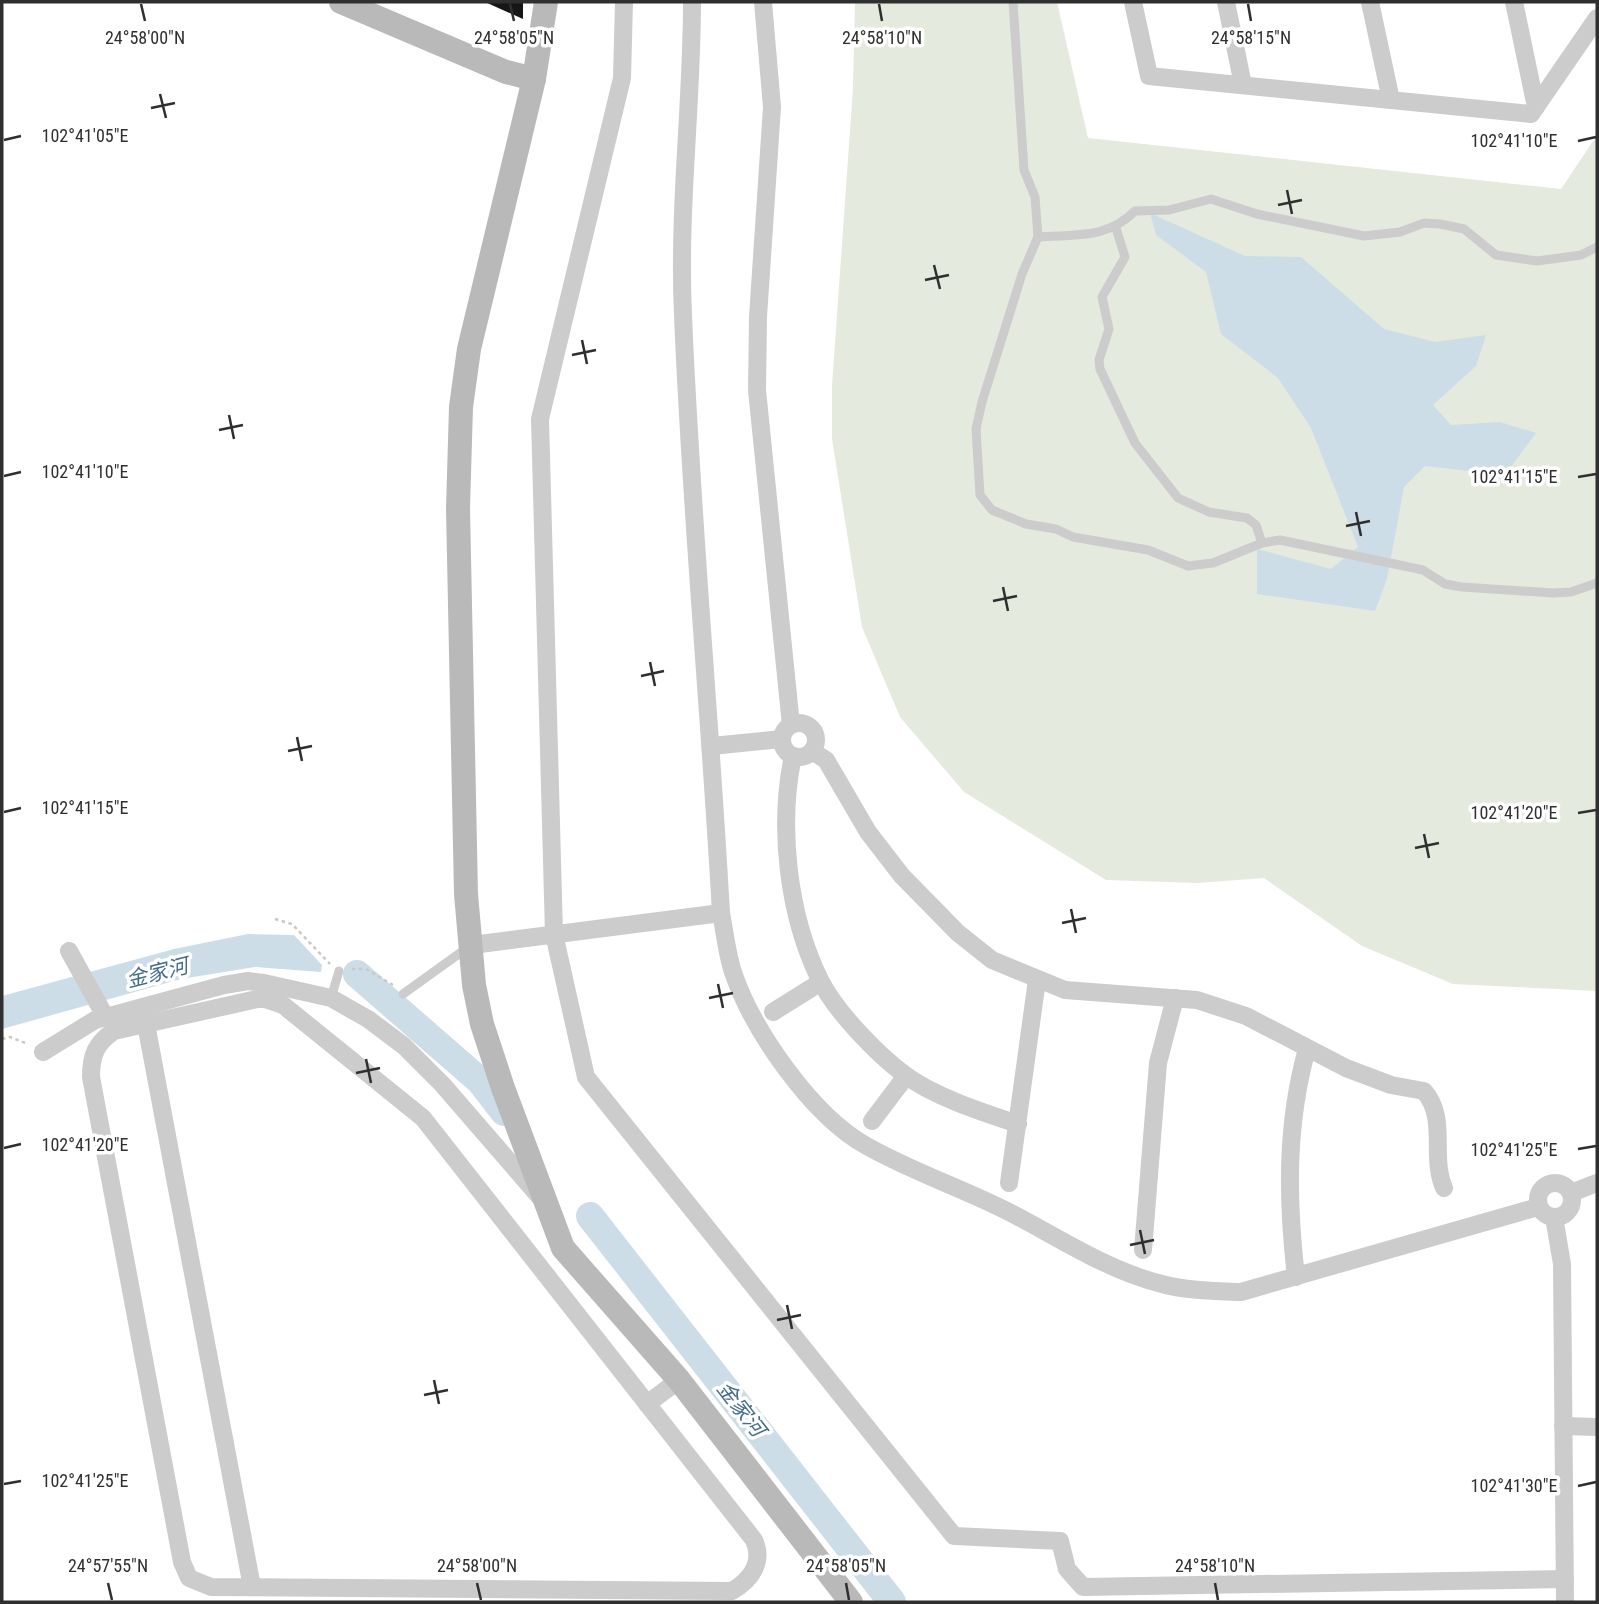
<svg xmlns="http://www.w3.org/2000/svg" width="1599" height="1604" font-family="'Roboto Condensed','Noto Sans SC',sans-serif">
  <rect width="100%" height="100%" fill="#fff"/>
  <path fill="#e4eade" d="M855,2H1057L1088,138L1561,189L1597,135V991L1453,984L1362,946L1264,878L1197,883L1106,880L964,792L900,717L862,627L832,439V386L853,88Z"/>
  <g fill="#ccdde8">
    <path d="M1150,213L1245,256L1301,257L1384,329L1435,342L1486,335L1476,366L1433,405L1451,425L1500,422L1536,433L1505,475L1425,466L1404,487L1387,579L1375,611L1257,594V549L1331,569L1358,547L1311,428L1278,378L1221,334L1206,272L1156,235Z"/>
    <path d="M248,934L294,935L322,965L321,972L255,967L181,979L2,1029V996L174,949Z"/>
  </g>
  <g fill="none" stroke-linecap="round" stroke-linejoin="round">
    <g stroke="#ccdde8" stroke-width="28">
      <path d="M357,974L480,1081L504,1112"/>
      <path d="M590,1216L892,1602"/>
    </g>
  </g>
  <path fill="#161616" d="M485,2H523V19Z"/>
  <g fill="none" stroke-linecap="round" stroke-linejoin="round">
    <g stroke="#c9c9c9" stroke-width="2.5" stroke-dasharray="3.5 3.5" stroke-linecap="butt">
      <path d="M275,919L292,924L330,964"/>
      <path d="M352,969H366L393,985"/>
      <path d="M2,1039L10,1037L28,1044"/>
    </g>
    <g stroke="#ccc" stroke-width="9">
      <path d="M1013,2L1024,170L1035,197L1038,237L1022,274L982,402L976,429L980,495L992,510L1026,524L1056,529L1073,537L1148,550L1188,566L1213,563L1262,543L1280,540L1423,570L1445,584L1462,587L1553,593L1571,592L1597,583"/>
      <path d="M1116,228L1125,257L1102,297L1109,329L1099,360L1100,369L1135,443L1178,498L1209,512L1247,518L1256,525L1262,543"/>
      <path d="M1038,237C1076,234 1107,239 1135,211L1169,210L1211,199L1257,214L1364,236L1400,232L1424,223L1440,224L1464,229L1496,255L1537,261L1581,255L1597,247"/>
      <path d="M403,994L467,948"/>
      <path d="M331,998L339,971"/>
    </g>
    <g stroke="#ccc" stroke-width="18">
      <path d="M624,2L622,78L540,419L554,934L586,1077L954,1536L1060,1541L1067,1569L1083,1587L1565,1579"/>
      <path d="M692,2C692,106 678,210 683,315C691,514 710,714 721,913C725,933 727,956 734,975C754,1032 812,1115 865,1145C910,1171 962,1188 1009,1212C1058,1237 1108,1271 1162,1284C1188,1291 1215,1291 1241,1292L1538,1207"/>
      <path d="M763,2L772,107L758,317L757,390L791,725"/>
      <path d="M1133,2L1149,76L1531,114L1597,18"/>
      <path d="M1226,2L1243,85"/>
      <path d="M1370,2L1391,100"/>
      <path d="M1514,2L1536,107"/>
      <circle cx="799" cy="740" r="17"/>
      <path d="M712,746L782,739"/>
      <path d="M812,751L826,760L868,832L902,876L958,933L992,960L1065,990L1197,1000L1246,1016L1346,1068L1391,1085L1424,1091C1448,1118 1430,1156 1444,1188"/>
      <path d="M793,756C778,827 788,915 820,980C836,1012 877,1054 905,1075C935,1097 982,1112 1018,1124"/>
      <path d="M472,945L721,913"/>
      <path d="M69,951L105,1016"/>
      <path d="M262,998L283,1005L423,1118L754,1540C764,1562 751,1580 732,1591L211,1587L189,1578L182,1562L91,1077C91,1055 96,1043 114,1031Z"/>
      <path d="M773,1012L821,982"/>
      <path d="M146,1024L252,1587"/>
      <path d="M43,1052L95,1020L224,985L248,981L264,983L331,998L368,1019L404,1046L442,1084L539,1196"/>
      <path d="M872,1121L906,1076"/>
      <circle cx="1555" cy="1200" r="17"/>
      <path d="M1009,1183L1037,980"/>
      <path d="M1571,1193L1597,1183"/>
      <path d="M1554,1217L1562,1264L1565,1602"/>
      <path d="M1143,1250L1158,1063L1175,998"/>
      <path d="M1296,1277C1287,1199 1286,1124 1307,1049"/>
      <path d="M647,1404L679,1380"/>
      <path d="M1563,1426L1597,1427"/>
    </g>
    <g stroke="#b9b9b9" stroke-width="24">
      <path d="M341,2L506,72L534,79"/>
      <path d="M546,2L534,79L469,349L461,407L458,508L466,894L474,985L482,1024L503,1088L563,1248L679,1380L851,1602"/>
    </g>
  </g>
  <path fill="none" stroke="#2f2f2f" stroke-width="2.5" d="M141,4L145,21M510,4L514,21M879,4L882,21M1248,4L1251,21M160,94L166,118M151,108L175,103M4,140L21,136M1578,141L1596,137M1287,190L1292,214M1278,205L1302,200M934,265L940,289M925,280L949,275M582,340L587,364M572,355L596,350M229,415L234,439M219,430L243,425M4,476L21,472M1578,477L1596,474M1356,512L1361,536M1346,526L1370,521M1003,587L1008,611M993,601L1017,596M650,662L655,686M641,676L664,671M297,737L302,761M288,751L312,746M4,812L21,808M1578,813L1596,810M1424,834L1429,858M1415,848L1439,843M1071,909L1076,933M1062,923L1086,918M718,984L723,1008M709,998L733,993M366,1059L371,1083M356,1073L380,1068M4,1148L21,1144M1578,1149L1596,1146M1140,1230L1145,1254M1130,1245L1154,1240M787,1305L792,1329M777,1320L801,1315M434,1380L439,1404M424,1395L448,1390M4,1484L21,1481M1578,1486L1596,1482M108,1583L112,1600M477,1583L481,1600M846,1583L849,1600M1215,1583L1218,1600"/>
  <g text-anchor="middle" stroke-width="7" stroke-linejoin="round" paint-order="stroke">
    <g font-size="21" font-style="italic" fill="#456e88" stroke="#fff">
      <text transform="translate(157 973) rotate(-14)" y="7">金家河</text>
      <text transform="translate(741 1409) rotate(52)" y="7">金家河</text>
    </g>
  </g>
  <g font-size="18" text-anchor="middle" fill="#2f2f2f" stroke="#fff" stroke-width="7" stroke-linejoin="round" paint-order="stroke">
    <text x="145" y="44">24°58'00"N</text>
    <text x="514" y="44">24°58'05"N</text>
    <text x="882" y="44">24°58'10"N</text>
    <text x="1251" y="44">24°58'15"N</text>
    <text x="85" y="142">102°41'05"E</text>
    <text x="1514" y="147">102°41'10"E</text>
    <text x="85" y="478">102°41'10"E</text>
    <text x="1514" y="483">102°41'15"E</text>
    <text x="85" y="814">102°41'15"E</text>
    <text x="1514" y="819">102°41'20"E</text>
    <text x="85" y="1151">102°41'20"E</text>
    <text x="1514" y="1156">102°41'25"E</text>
    <text x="85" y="1487">102°41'25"E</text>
    <text x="1514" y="1492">102°41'30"E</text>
    <text x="108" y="1572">24°57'55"N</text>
    <text x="477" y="1572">24°58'00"N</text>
    <text x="846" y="1572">24°58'05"N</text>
    <text x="1215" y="1572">24°58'10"N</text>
  </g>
  <rect width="1599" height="1604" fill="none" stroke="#2f2f2f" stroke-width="7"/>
</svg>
